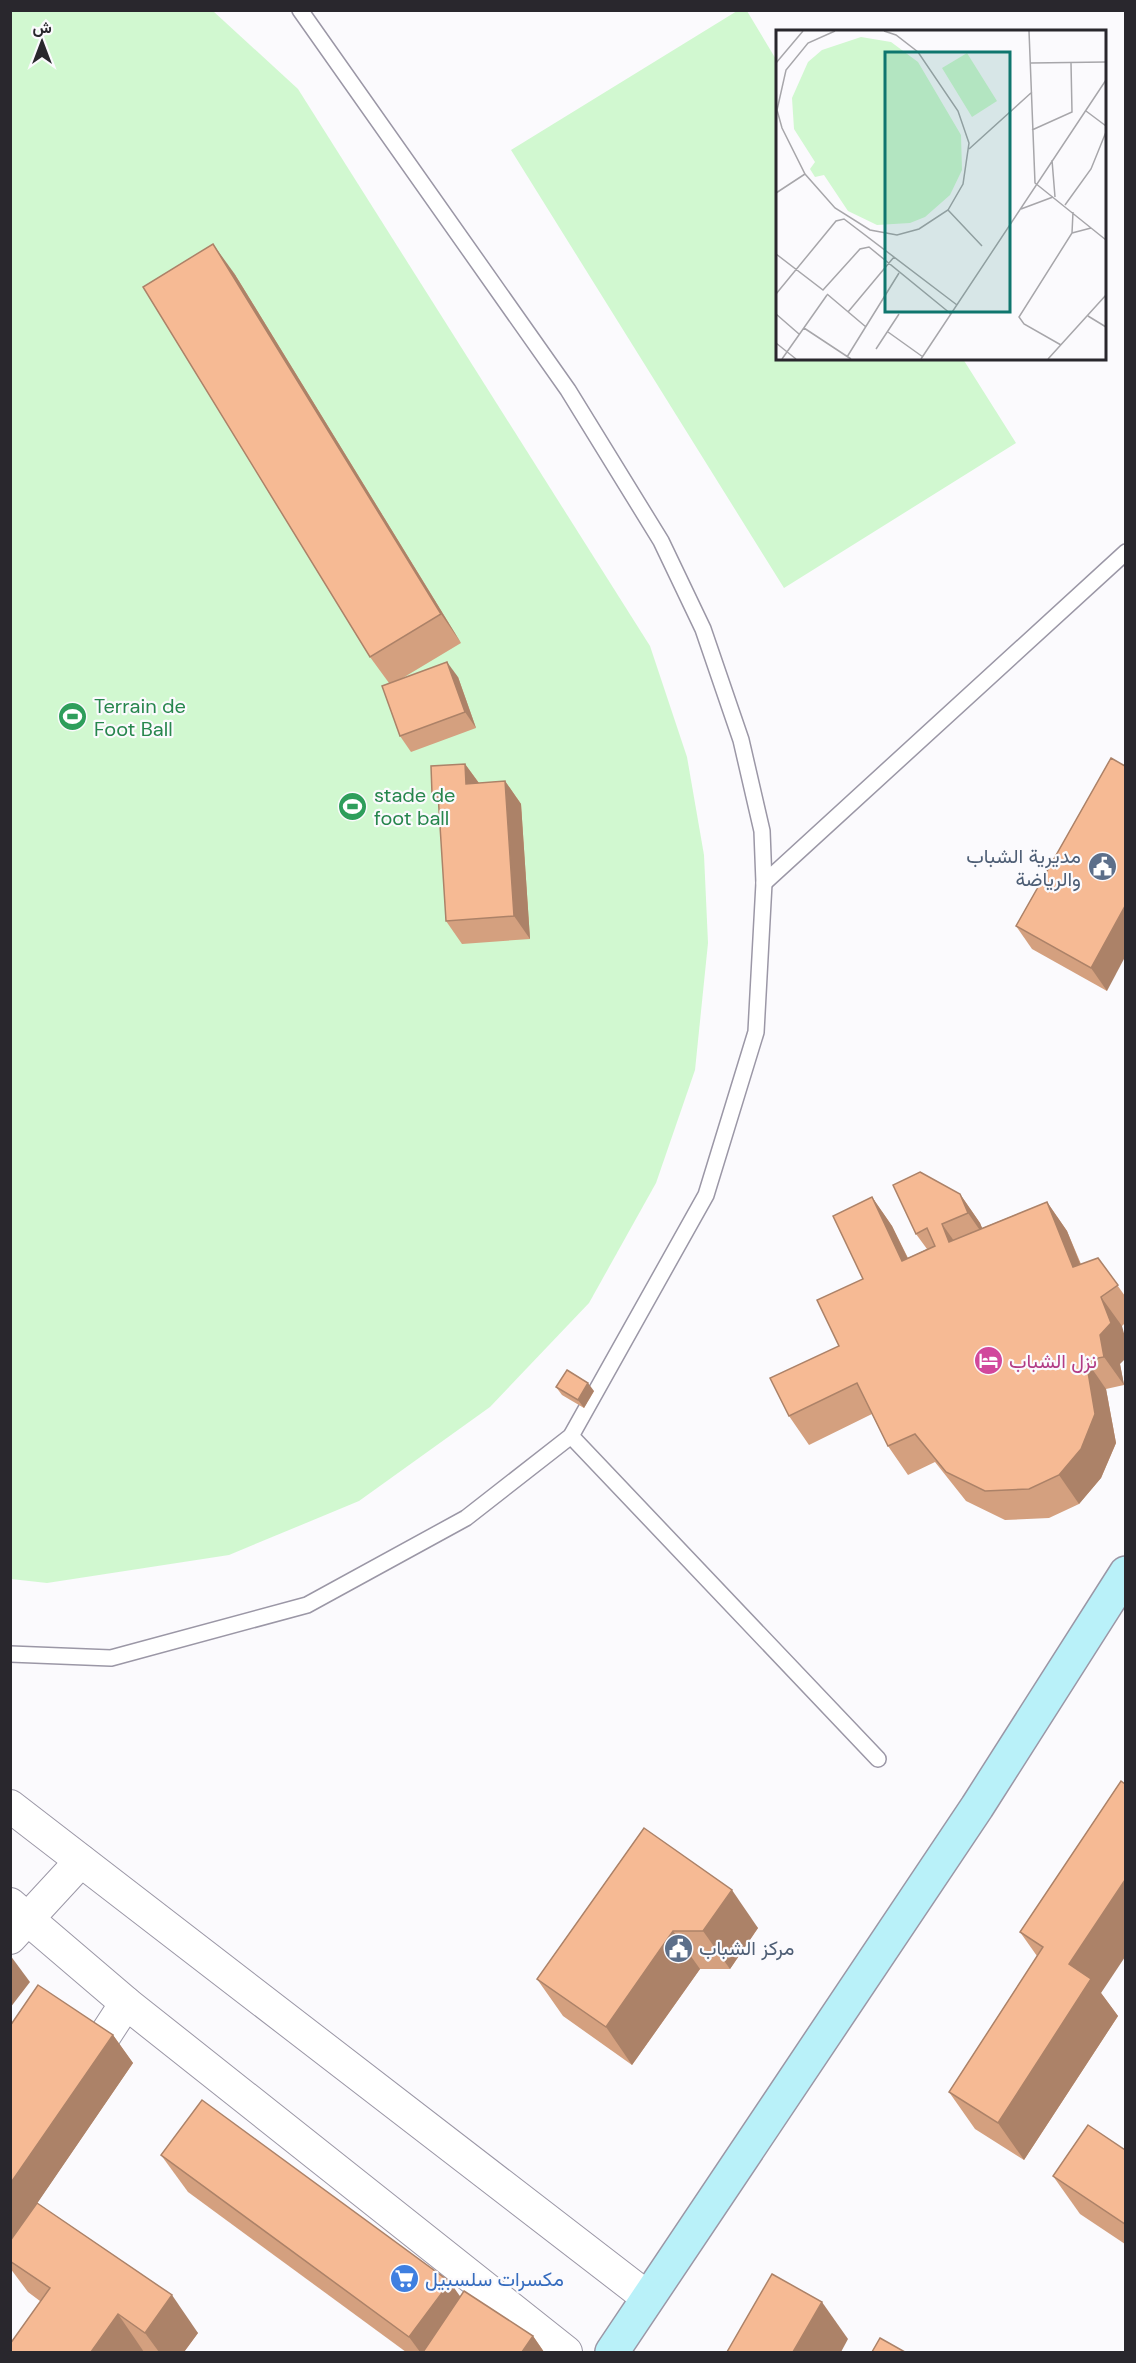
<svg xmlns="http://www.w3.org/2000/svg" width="1136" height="2363" font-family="'DM Sans',Vazirmatn,sans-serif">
  <rect width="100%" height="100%" fill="#fbfafd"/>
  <g fill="#d1f8d0">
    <path d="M11,11H213L298,89L650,646L687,757L704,855L708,943L695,1070L656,1183L589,1303L490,1407L359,1501L229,1555L47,1583L11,1579Z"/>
    <path d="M737,11H747L777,61L778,358L963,359L1016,443L784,588L511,150Z"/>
  </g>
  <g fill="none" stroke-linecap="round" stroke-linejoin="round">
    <defs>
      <g id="service">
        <path d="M764,883L1126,552"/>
        <path d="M571,1436L878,1759"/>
        <path d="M10,1654L111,1658L307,1605L466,1518L571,1436L706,1195L756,1032L764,883L762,831L741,740L703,629L661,541L568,390L300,10"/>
      </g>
      <g id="minor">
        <path d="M10,1806L648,2298"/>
        <path d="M10,1904L126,2003L566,2352"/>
        <path d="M10,1938L81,1861"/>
        <path d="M85,2066L126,2003"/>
      </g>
      <path id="secondary" d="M612,2352L977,1807L1126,1573"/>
    </defs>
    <use href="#service" stroke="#9b97a6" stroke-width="18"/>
    <use href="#minor" stroke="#9b97a6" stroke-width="34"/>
    <use href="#secondary" stroke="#9b97a6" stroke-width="36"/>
    <use href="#service" stroke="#fff" stroke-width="15"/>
    <use href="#minor" stroke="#fff" stroke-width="32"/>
    <use href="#secondary" stroke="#b9f1f9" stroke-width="33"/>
  </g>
  <g fill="#d4a07f">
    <path d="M234,273L461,643L401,679L458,677L476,728L411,752L400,736L389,683L370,657Z"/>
    <path d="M1111,758L1107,991L1032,949L1016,926Z"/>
    <path d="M465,764L479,783L505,781L521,804L530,939L462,944L446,921L439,803L432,794Z"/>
    <path d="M960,1194L980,1223L982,1228L1047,1202L1067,1231L1081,1264L1098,1258L1125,1296V1323L1122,1326L1120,1364L1124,1385L1106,1389L1116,1443L1101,1478L1079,1504L1049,1518L1005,1520L966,1501L935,1462L908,1475L888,1446L872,1414L809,1445L789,1416L839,1346L863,1279L872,1197L892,1226L908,1258L927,1249L916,1234Z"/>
    <path d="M556,1387L594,1391L584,1408L562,1395Z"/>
    <path d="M1121,1781L1101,1993L1118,2016L1024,2160L975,2129L949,2092L1037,1956L1020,1932Z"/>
    <path d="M644,1828L758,1928L730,1969H700L632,2065L563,2016L537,1979Z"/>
    <path d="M10,2026L113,2035L133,2063L37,2203L198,2333L184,2352H145L40,2301L28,2292L10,2268Z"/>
    <path d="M1125,2150V2244L1080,2214L1053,2176Z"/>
    <path d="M161,2155L460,2296L533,2336L544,2352H406L188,2192Z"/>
  </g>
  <g fill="#ac8268">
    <path d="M213,244L234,273L461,643L441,614Z"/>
    <path d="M447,662L458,677L476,728L465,712Z"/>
    <path d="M465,764L481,786L466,784Z"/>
    <path d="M505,781L521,804L530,939L514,916Z"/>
    <path d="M1125,906V957L1107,991L1091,968Z"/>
    <path d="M960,1194L980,1223L988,1242L968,1213Z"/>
    <path d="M872,1197L892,1226L923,1290L902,1261Z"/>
    <path d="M1047,1202L1067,1231L1093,1296L1073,1267Z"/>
    <path d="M942,1224L962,1252L949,1242Z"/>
    <path d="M1101,1297L1122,1326L1125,1337V1359L1120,1364L1124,1385L1104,1357L1100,1335Z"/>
    <path d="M1086,1360L1106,1389L1116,1443L1101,1478L1079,1504L1059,1475Z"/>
    <path d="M588,1383L594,1391L584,1408L578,1400Z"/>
    <path d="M1125,1880V1957L1101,1993L1118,2016L1024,2160L998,2123L1069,1964Z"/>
    <path d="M732,1890L758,1928L730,1969L703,1931Z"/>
    <path d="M673,1931L700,1969L632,2065L606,2027Z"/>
    <path d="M10,1955L30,1982L10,2008Z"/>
    <path d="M113,2035L133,2063L19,2230L10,2250V2184Z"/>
    <path d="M450,2282L476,2319L452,2352H420L409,2337Z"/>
    <path d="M172,2295L198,2333L184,2352H159L145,2333Z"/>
    <path d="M822,2302L848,2339L841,2352H793Z"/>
    <path d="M118,2314L144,2352H91Z"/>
    <path d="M533,2336L544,2352H522Z"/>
  </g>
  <g fill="#f6ba94" stroke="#ac8268" stroke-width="1.5">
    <path d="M213,244L441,614L370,657L143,287Z"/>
    <path d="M447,662L465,712L400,736L382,686Z"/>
    <path d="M1111,758L1125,766V906L1091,968L1016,926Z"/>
    <path d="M465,764L466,784L505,781L514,916L446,921L438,794H432L431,766Z"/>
    <path d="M920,1172L960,1194L968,1213L942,1224L949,1242L1047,1202L1073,1267L1098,1258L1118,1285L1101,1297L1111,1323L1100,1335L1104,1357L1086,1360L1095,1414L1081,1449L1059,1475L1029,1489L985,1491L946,1472L915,1434L888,1446L857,1383L789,1416L770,1378L839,1346L817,1300L863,1279L833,1216L872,1197L902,1261L935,1246L927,1228L916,1234L893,1185Z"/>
    <path d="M567,1370L588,1383L578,1400L556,1387Z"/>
    <path d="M1121,1781L1125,1784V1880L1069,1964L1091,1979L998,2123L949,2092L1043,1947L1020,1932Z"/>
    <path d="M644,1828L732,1890L703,1931H673L606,2027L537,1979Z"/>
    <path d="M38,1985L113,2035L10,2184V2026Z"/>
    <path d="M202,2100L450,2282L409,2337L161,2155Z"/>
    <path d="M1088,2125L1125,2150V2224L1053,2176Z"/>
    <path d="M37,2203L172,2295L145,2333L118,2314L91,2352H10V2344L50,2288L10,2261V2241Z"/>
    <path d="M772,2274L822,2302L793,2352H727Z"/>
    <path d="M464,2291L533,2336L522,2352H423Z"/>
    <path d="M880,2338L905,2352H872Z"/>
  </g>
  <defs>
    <symbol id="stadium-disc" viewBox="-11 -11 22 22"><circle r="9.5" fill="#2e9e5b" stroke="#fbfafd"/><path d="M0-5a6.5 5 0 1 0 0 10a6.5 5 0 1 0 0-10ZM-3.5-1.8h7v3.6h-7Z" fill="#fff"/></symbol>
    <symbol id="civic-disc" viewBox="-11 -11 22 22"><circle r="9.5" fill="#5c6f8a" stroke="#fbfafd"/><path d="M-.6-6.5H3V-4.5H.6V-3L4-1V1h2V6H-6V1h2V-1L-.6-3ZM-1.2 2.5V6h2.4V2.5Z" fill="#fff"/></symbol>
    <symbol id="hotel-disc" viewBox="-11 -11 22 22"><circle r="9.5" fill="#d1479c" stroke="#fbfafd"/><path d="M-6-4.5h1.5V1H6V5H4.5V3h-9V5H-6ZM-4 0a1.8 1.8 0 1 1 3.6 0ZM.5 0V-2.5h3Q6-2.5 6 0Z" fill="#fff"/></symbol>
    <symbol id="supermarket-disc" viewBox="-11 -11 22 22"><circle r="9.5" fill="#3f7fe0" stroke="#fbfafd"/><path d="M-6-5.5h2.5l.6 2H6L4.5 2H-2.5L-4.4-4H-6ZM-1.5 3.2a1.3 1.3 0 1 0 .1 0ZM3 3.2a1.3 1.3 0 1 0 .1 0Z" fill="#fff"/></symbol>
  </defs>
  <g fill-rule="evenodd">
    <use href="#stadium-disc" x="56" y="700" width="33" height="33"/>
    <use href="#stadium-disc" x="336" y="790" width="33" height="33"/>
    <use href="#civic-disc" x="1086" y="850" width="33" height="33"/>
    <use href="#hotel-disc" x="972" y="1344" width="33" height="33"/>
    <use href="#civic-disc" x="662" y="1932" width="33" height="33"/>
    <use href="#supermarket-disc" x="388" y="2262" width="33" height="33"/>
  </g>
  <g text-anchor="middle" stroke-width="4.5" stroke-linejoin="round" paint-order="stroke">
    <g font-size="20" fill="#27864d" stroke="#fbfafd" text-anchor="start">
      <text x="94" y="713">Terrain de<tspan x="94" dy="23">Foot Ball</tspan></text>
      <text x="374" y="802">stade de<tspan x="374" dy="23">foot ball</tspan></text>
    </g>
    <g font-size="20" fill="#4e5e75" stroke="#fbfafd" text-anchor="end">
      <text x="1081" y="863">مديرية الشباب<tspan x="1081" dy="23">والرياضة</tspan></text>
      <text x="699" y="1955" text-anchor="start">مركز الشباب</text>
    </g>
    <g font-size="20" fill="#b23c85" stroke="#fbfafd" text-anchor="start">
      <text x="1009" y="1368">نزل الشباب</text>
    </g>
    <g font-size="20" fill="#366cbe" stroke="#fbfafd" text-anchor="start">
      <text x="425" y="2286">مكسرات سلسبيل</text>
    </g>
  </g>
  <g transform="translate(776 30)">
    <rect width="330" height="330" fill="#fbfafd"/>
    <path d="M85,7L115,12L142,32L185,105L186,140L174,165L149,187L134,193L101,195L72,181L48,145L39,147L34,139L39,132L18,99L16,68L32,32L46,20ZM191,23L221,71L196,87L166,38Z" fill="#d1f8d0"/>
    <path fill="none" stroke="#a7a6aa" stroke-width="1.5" d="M59,1L32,13L10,40L1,80L6,98L29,144L59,178L94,200L121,205L143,199L172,180L187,154L193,113L182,81L142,22L120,5L108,1M253,1L259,153L330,210M0,33L27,1M255,33L330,32M310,81L330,96M256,100L296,82L295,33M193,119L256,62M276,130L279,167M0,163L29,144M289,175L315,139L330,102M245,179L277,167M172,180L206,216M296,203L315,198M0,224L47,260L84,219L93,217L175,284M0,264L60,191L68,189L181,275M51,264L90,297M72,282L118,227M0,284L23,304M312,286L330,297M28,298L75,329M112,302L147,327M0,313L20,329M285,315L248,294L243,287L296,203L297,182M100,319L123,284M71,327L123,243M6,329L51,265M145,329L330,50M272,329L330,265"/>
    <path fill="#0f766e" fill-opacity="0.15" stroke="#0f766e" stroke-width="3" d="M109,22H234V282H109Z"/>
    <rect width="330" height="330" fill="none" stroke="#29272d" stroke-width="3"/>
  </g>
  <rect width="1136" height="2363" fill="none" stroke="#29272d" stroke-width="24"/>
  <g transform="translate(42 42)" stroke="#fbfafd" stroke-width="4.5" paint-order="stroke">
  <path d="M0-4.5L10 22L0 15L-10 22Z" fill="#29272d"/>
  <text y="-9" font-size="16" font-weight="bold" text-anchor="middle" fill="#29272d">ش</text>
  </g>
</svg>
